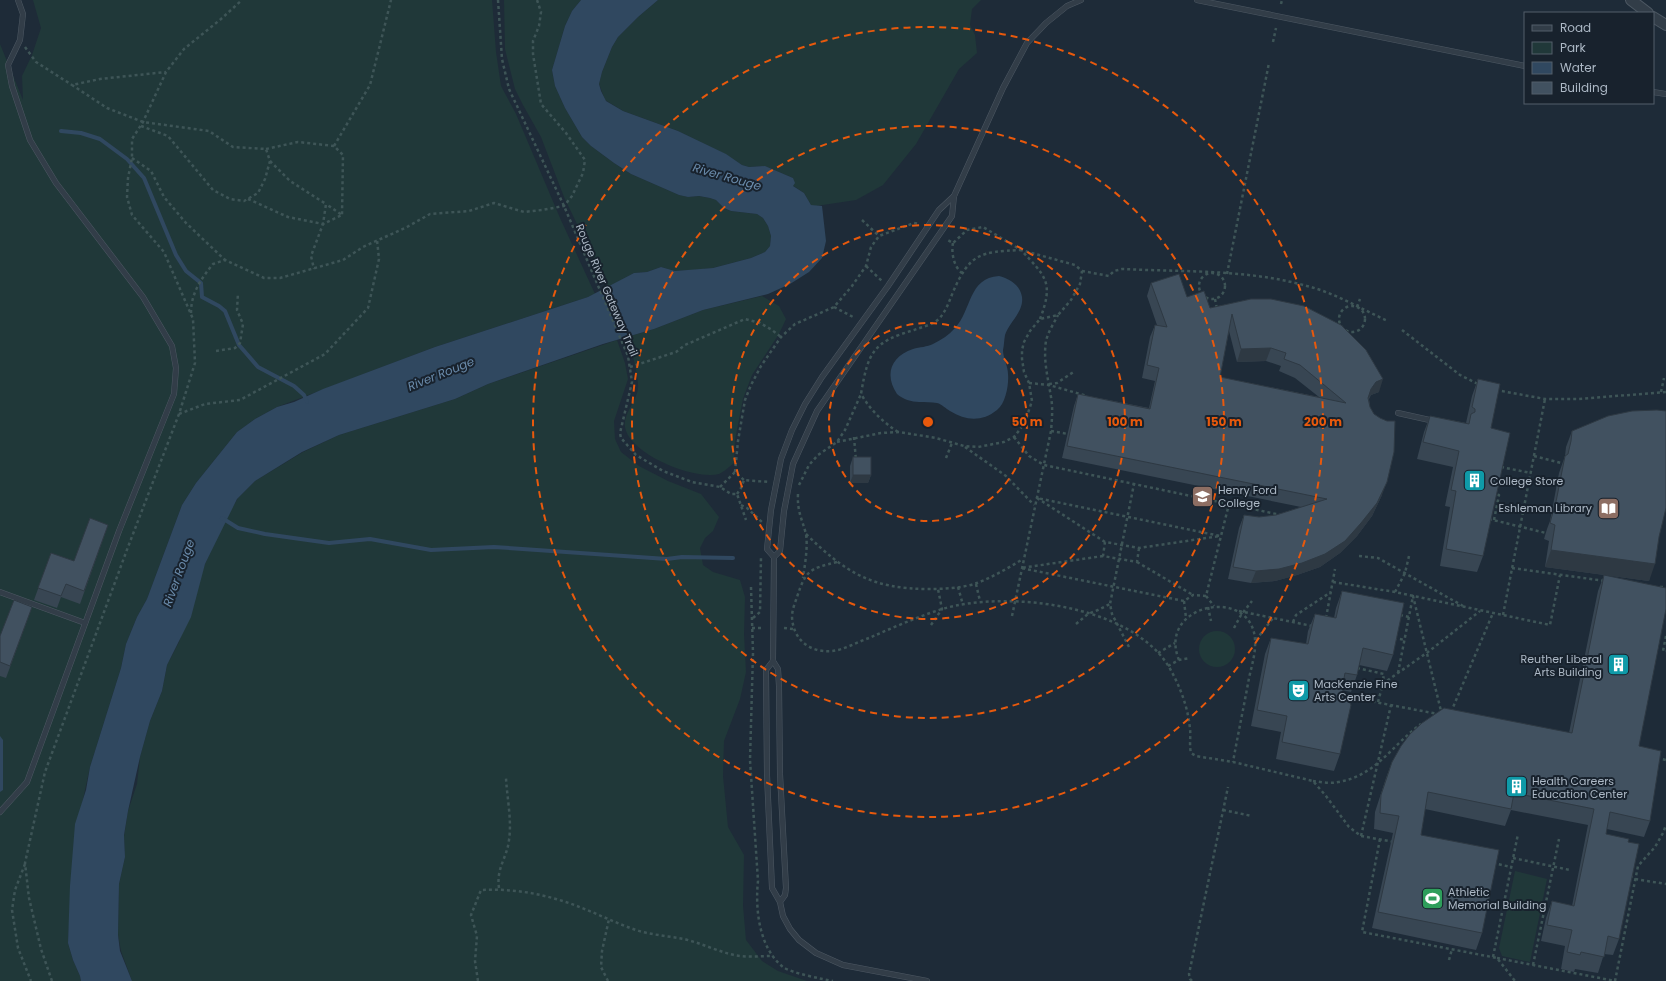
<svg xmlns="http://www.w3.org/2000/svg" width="1666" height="981" font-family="Poppins,sans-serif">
  <rect width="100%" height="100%" fill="#1e2b38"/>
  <g fill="#203839">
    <path d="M33,0H492L496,52L501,86L516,114L560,218L595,294L588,297L435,347L277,407L255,419L237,432L196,483L182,505L147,599L137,617L126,644L121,668L90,767L74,841L68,943L73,960L80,976L81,981H0V44L23,100L22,76L32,55L41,28Z"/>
    <path d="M504,0H581L572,11L565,26L552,70L555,86L565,108L582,137L591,146L614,163L631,174L679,195L688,197L699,196L710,198L716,200L724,208L731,211L757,214L763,218L768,226L771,236L770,246L765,252L751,258L713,268L693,270L675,271L661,267L647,272L634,273L606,288L600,272L564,197L541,137L523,105L515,89L505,49Z"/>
    <path d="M658,0H981L972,9L970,25L975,35L977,53L959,69L916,144L883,185L856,200L816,206L811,205L804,193L792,185L793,178L765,166L749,167L742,165L725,154L678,131L623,111L605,100L599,84L602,72L612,47L618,37L638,17Z"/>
    <path d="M762,296L779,306L786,319L779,334L752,375L743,399L735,440L734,463C730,466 724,472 719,474C694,480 635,456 626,431C620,416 637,402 638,388C639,376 631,348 627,337L654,329L703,310Z"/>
    <path d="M617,340L625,363L628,379L614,421L615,439L621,452L639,466L668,481L701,494L719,517L713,531L705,538L700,548L703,565L713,572L740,580L745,597L744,634L746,672L740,699L724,741L723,776L728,827L744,855L743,906L746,940L762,961L778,971L807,981H132L121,951L118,935L119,884L125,857L124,836L128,811L137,784L140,757L150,721L162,691L167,665L179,642L205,564L227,517L238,498L255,481L303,452L339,435L455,399L488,384Z"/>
    <circle cx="1217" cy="649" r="18"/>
    <path d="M1515,871L1547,879L1530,962L1502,956L1499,948Z"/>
  </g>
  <g fill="#304860">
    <path d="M581,0H658L638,17L618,37L612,47L602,72L599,84L601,91L606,101L623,111L678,131L726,154L742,165L749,167L765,166L793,178L795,183L793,186L804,193L811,205L822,206L826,241L822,258L809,272L790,284L768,294L703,310L654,329L603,344L488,384L455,399L339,435L302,452L255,481L237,499L205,564L191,617L167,665L162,691L150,721L140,757L128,811L124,835L125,857L119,884L118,935L120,951L132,981H81L80,976L73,960L68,943L70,886L75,824L86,790L90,767L121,668L126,644L137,617L147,599L182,505L196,483L237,432L255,419L277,407L294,402L323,389L435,347L588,297L634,273L647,272L661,267L675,271L713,268L751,258L765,252L770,246L771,236L768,226L763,218L757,214L731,211L724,208L716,200L710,198L699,196L688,197L679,195L631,174L614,163L591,146L582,137L565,108L555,86L552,70L565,26L572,11Z"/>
    <path d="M999,276C1010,279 1020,285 1022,297C1024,312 1009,322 1005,335C1004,340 1004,346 1003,350C1003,358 1008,366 1008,374C1009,384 1006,403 997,410C982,422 966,421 950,411C946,409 942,404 937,403C932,402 925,402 919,402C912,402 902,399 897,394C884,375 891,356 913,349C920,347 927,347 933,344C941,340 949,335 955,328C972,310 968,278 999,276Z"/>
    <path d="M0,736L3,740V790L0,792Z"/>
  </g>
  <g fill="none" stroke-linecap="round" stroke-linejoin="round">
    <g stroke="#304860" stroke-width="4">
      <path d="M61,131L81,133L100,139L127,159L144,178L176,255L186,271L201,283L202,297L219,306L225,311L239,345L258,367L294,386L304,395L307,402"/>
      <path d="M222,518L238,528L265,534L329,543L370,539L431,550L494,547L667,559L682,557L733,558"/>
    </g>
    <defs>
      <g id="lane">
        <path d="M1197,0L1525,66"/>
        <path d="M1653,92L1666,94"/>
        <path d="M1398,413L1434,421"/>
        <path d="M774,557L780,551L784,511L793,464L817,411L952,216L954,196L1003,88L1027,43L1046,23L1067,6L1081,0"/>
        <path d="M0,592L85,623"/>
        <path d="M773,661L774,557L767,549L771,510L781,459L792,430L805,404L822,377L888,286L939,210L954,196"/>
        <path d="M0,812L27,782L119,531L174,394L176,368L172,346L143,297L56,183L30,140L12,86L8,65L20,40L23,14L18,0"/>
        <path d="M780,902L785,895L786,888L780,774L779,686L778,669L773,661L766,670L767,775L772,888L780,902L783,916L790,929L799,940L816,953L843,965L927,981"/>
      </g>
      <g id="street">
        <path d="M1631,0L1648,13"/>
        <path d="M1653,17L1666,25"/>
      </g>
    </defs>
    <use href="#lane" stroke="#4d5863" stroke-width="6"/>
    <use href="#street" stroke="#4d5863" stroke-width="12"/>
    <g stroke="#3e5557" stroke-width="2.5" stroke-dasharray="3 3" stroke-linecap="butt">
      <path d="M498,0L502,59L509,89L564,206L628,356L632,382L620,433L621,438L628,446L636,455L663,471L692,482L720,487L731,494H737L746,520"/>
      <path d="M1281,4L1282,0"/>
      <path d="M1273,42L1276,28"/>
      <path d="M25,47L36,62L72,85"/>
      <path d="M141,126L168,136L213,190L230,199L244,201L258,193L265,179L270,161L266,149L233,147L209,131L143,122L107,108L72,85L100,79L166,72"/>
      <path d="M334,146L370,85L391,0"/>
      <path d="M266,149L298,142L334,146L343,155L342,215"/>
      <path d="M132,158L151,171L164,197L186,223L225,260"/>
      <path d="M270,161L290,181L326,204L323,224L311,256L314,269"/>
      <path d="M248,199L288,217L323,224L342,215L326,204"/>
      <path d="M862,220L879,236"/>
      <path d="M953,243C951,253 954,267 962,273"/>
      <path d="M866,266L882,281"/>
      <path d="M1082,271L1109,276L1114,271L1122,269C1183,272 1247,269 1307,286C1335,293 1361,309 1388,321"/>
      <circle cx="1212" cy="286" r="13"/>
      <path d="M1227,274L1269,63"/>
      <path d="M1215,299L1217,309"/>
      <circle cx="1352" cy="319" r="13"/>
      <path d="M834,307L855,318"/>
      <path d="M1357,307L1360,299"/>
      <path d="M191,313C191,293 201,279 213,264L225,260L264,278H280L343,260L363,247L407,227L430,214L469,211L494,203L524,212L542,210L564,206L572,196L583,173L585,160L566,133L541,104L533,54V41L539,26L541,12L537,0"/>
      <path d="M1402,330L1460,375L1478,384"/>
      <path d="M216,351L235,348L240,343L243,324L237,310L238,293"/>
      <path d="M630,367L676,352L685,345L745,319L760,323L772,330L781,337"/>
      <path d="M1029,383L1049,385L1087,396"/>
      <path d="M1049,384L1057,383L1075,371"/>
      <path d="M1496,390L1545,399H1579L1666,392"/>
      <path d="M1661,392L1664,378"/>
      <path d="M179,414L205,404L240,400L325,354L368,308L379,259L377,240"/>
      <path d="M1051,431L1068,434"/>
      <path d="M898,432C882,421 871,411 861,394C868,352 873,342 914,330C922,327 932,325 939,319C946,311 949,302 953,292C970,253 980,252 1021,250C1046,277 1054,282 1040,319"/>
      <path d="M854,437L856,461"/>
      <path d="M1014,437L1029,456L1044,465L1281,515"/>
      <path d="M837,442L881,433L899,432L936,438L964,446L978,447L1004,442L1014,437L1021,428L1027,416L1032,401L1029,383L1024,372L1022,359V350L1024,342L1030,331L1040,319L1058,315L1071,300L1080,284L1082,271L1075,265L1021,250L983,227L967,230L953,243L946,239"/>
      <path d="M965,447L1006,476L1034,505"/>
      <path d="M1534,456L1565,464"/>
      <path d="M946,458L952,443"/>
      <path d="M1501,467L1531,473"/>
      <path d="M735,472L738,441L745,400L751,385L761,366L781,337L795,324L834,307L852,286L866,266L871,247L879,236L914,223L920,224"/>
      <path d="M799,485L809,465L818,455L837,442L845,430L861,394"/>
      <path d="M720,487L735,472L744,480"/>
      <path d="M737,494L741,488L744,480L769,482"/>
      <path d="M798,494C797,511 802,519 806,534C808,547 805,564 803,578"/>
      <path d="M741,505L747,508L762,522"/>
      <path d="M1489,519L1546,533"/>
      <path d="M1494,520L1499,495L1495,494"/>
      <path d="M806,534C846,573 872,589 929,589C944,589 963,588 977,583C993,577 1008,568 1023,559"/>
      <path d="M1105,542L1037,498L1220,536L1139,548L1105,542L1103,556L1137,562L1139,548"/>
      <path d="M1103,556L1021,568L1184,601L1193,595L1206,596L1229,504"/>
      <path d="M1359,556L1378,558L1463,606"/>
      <path d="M837,562C809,569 806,570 797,597C795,603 792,610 792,617C793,639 809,653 832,651C844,650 857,642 869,638C892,628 917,617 942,609C1006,590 1131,604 1169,667C1180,686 1188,707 1190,729C1191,737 1189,745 1191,753L1196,756L1233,762L1313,781L1326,796L1349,827L1361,836L1394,842"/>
      <path d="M1137,562L1193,595"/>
      <path d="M1512,568L1605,581"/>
      <path d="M1333,582L1395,592L1550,625L1560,575"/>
      <path d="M976,584L980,601"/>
      <path d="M751,587L753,653L750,760L758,881C755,909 759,948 783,967C791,973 822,979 833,981"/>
      <path d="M958,587L963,605"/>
      <path d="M1660,587H1666"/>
      <path d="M1395,592L1405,573L1409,556"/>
      <path d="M1206,596L1214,606"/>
      <path d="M1184,601L1186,618"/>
      <path d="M1208,607L1211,621"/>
      <path d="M1239,611L1312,626"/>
      <path d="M1400,615L1409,617"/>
      <path d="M1503,615L1545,399"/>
      <path d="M1012,616L1051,431C1052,419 1053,408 1051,397C1048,378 1043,360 1046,341C1048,332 1054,323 1058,315"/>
      <path d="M753,618L760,612L761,557"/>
      <path d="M1326,618L1335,569"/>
      <path d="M1293,622L1296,615L1331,592"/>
      <path d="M1076,624L1088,614L1098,610L1110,604"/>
      <path d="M931,625L942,609L938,589"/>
      <path d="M752,628H761"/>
      <path d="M784,628L793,629"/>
      <path d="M1234,628L1241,615L1252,601"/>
      <path d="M1666,636L1663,651H1666"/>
      <path d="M1394,638L1405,640"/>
      <path d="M1256,640L1273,618"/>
      <path d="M1129,647L1112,614L1110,604L1134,484"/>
      <path d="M1158,653L1175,643"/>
      <path d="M1179,660C1156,604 1251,585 1255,639C1256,652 1252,665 1249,678C1244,706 1238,734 1233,762"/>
      <path d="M1168,666L1179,660L1190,658"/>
      <path d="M1357,668L1384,674L1382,687"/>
      <path d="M1398,673L1413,596L1441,711"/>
      <path d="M1343,696L1438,714"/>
      <path d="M1378,702L1382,687L1388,680L1428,652L1480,611"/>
      <path d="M1451,712L1493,613"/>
      <path d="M1657,758L1666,760"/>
      <path d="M1313,781C1321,782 1330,784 1338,782C1376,776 1392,745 1421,724"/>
      <path d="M1223,810L1252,816"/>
      <path d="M1361,836L1391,705"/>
      <path d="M1380,839L1362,932L1497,958L1515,981"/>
      <path d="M1513,858L1570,870"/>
      <path d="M1493,863L1511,867"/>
      <path d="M25,864L15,890L12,910L18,948L31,981"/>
      <path d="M1630,876L1635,879L1666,884"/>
      <path d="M499,888C496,868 507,858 509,840C512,820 507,798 506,778"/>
      <path d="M1493,957L1518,834"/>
      <path d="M1497,958L1615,981L1638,866L1655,847L1663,833L1666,825"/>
      <path d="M1449,960L1452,949"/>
      <path d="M1533,965L1559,839"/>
      <path d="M52,981L41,949L29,898L25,863L45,772L128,547L179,414L195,363L193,319L164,252L132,215L127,197L128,178L132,158V139L143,122L166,72L184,49L221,19L242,0"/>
      <path d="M478,981L475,961L477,936L471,915L481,890C515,888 550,895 582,908C600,915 618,924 636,930C651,935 668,936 684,939C700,943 715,950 730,954C744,958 759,956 773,956"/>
      <path d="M608,981L601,967L602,951L609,919"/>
      <path d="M1192,981L1190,979L1189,974L1228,787"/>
    </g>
    <use href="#lane" stroke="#323d48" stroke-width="5"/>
    <use href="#street" stroke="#323d48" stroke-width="10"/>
  </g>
  <g fill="#384653" fill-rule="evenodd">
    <path d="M1151,283L1187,297L1210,308L1251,299L1379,392L1371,395L1369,399L1382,495L1372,516L1357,536L1340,553L1320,567L1297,575L1275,581L1251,583L1228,579L1239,528L1244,515L1259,517L1276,515L1301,507L1062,458L1074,406L1078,394L1149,408L1155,381L1142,378L1150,337L1155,325H1157L1147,296ZM1229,331L1237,362L1266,361L1281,366L1279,371L1295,378L1319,397L1220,377Z"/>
    <path d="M1478,379L1491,428L1483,556L1477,572L1440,566L1450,507L1445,506L1453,467L1417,459L1424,432L1430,416L1466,423L1472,396Z"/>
    <path d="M1572,431L1659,537L1649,581L1545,567L1549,541L1544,539L1547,529L1550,521L1559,473L1565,456L1566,447Z"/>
    <path d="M853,457L871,475L868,483H850V466Z"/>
    <path d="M108,525L80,604L61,597L57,608L34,600L51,553L74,561Z"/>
    <path d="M1604,575L1639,746L1650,821L1644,837L1607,829L1606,834L1628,842L1619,939L1613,955L1604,954L1598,973L1575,969L1574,972L1561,969L1565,946L1541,941L1546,918L1552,901L1572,906L1588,825L1511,810L1505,826L1425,809L1421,835L1482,933L1476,950L1372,928L1393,833L1374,829L1375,812L1386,778L1392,762L1569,733L1598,591Z"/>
    <path d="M1342,591L1393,655L1387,671L1359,665L1357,675L1351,692L1342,690L1340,754L1334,771L1276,759L1281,732L1251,726L1265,654L1271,638L1306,644L1308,631L1315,614L1334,618L1336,608Z"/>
    <path d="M32,607L6,678L0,676V636Z"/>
  </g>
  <g fill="#2e3943">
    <path d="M1271,348L1266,361L1237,362L1241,349Z"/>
    <path d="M1383,379L1379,392L1371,395L1366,401L1371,389L1376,382Z"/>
    <path d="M853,475H871L868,483H850Z"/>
    <path d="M1387,482L1382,495L1372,516L1357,536L1340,553L1320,567L1297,575L1275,581L1251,583L1256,571Z"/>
    <path d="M1551,550L1655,564L1649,581L1545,567Z"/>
  </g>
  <g fill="#415160" stroke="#2e3943" fill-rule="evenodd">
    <path d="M1179,274L1187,297L1204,291L1210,308L1251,299H1271L1304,306L1341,325L1366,350L1383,379L1376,382L1371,389L1368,398L1370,407L1374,414L1380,418L1387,421H1395L1394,452L1387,482L1377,503L1361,523L1345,541L1325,554L1302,563L1279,569L1256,571L1233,567L1244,515L1259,517L1276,515L1327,499L1067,446L1078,394L1150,409L1159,368L1147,365L1155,325L1167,327L1151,283ZM1232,314L1241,349L1271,348L1286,353L1284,359L1300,365L1346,403L1220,377Z"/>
    <path d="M1478,379L1500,384L1491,428L1510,433L1483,556L1446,549L1456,491L1451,490L1459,451L1423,442L1430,416L1469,424L1471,414L1475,412V409L1472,407Z"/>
    <path d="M1657,410L1666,411V508L1659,537L1655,564L1551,550L1555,525L1550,523L1553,512H1554L1565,456L1568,454L1571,441L1572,431L1608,416L1632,411Z"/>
    <rect x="853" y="457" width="18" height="18"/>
    <path d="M90,518L108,525L84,591L66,584L61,596L38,588L51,553L74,561Z"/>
    <path d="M1604,575L1666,588V609L1639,746L1661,751L1650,821L1610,812L1606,834L1629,839L1628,842L1639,844L1619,939L1608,936L1604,957L1581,952L1580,955L1567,952L1572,930L1547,925L1552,901L1574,906L1594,809L1514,793L1511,809L1428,792L1421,835L1499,850L1482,933L1378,912L1399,816L1380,813L1381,795L1392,762L1401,746L1410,734L1422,723L1444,708L1572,733Z"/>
    <path d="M1342,591L1404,603L1393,655L1363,648L1357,675L1345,673L1342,689L1351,705L1340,754L1282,742L1287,716L1257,710L1271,638L1308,644L1315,614L1336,618Z"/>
    <path d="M14,600L32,607L10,666L0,662V636Z"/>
  </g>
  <g fill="none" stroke="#e8590c" stroke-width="2" stroke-dasharray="7 5">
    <circle cx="928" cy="422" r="99"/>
    <circle cx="928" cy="422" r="197"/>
    <circle cx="928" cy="422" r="296"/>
    <circle cx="928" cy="422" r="395"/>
  </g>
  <defs>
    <symbol id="building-square" viewBox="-11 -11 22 22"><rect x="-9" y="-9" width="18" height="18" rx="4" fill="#0f9aa8" stroke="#18222d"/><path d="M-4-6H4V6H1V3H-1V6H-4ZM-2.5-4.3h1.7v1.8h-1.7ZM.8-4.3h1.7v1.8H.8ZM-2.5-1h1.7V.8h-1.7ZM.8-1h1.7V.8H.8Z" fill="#fff"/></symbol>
    <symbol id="university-square" viewBox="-11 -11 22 22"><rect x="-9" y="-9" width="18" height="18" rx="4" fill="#8d6e63" stroke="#18222d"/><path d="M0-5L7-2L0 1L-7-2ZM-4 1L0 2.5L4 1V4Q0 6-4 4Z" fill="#fff"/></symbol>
    <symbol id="library-square" viewBox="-11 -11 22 22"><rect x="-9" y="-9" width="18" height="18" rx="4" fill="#8d6e63" stroke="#18222d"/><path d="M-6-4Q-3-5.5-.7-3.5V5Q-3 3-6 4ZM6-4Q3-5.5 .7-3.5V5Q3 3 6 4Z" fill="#fff"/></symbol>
    <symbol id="theatre-square" viewBox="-11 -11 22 22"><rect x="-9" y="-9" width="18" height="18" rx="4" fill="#0f9aa8" stroke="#18222d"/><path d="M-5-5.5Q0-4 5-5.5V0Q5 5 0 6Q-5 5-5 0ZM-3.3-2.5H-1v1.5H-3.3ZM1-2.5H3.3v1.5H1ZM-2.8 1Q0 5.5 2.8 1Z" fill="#fff"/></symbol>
    <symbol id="stadium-square" viewBox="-11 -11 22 22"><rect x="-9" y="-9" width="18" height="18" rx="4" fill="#2e9e5b" stroke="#18222d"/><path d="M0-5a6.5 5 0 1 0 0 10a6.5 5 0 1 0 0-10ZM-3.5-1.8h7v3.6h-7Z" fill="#fff"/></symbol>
  </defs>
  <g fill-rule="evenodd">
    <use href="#building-square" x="1462" y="468" width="25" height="25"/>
    <use href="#university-square" x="1190" y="484" width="25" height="25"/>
    <use href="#library-square" x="1596" y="496" width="25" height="25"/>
    <use href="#building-square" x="1606" y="652" width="25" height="25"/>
    <use href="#theatre-square" x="1286" y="678" width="25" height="25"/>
    <use href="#building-square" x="1504" y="774" width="25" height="25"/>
    <use href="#stadium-square" x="1420" y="886" width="25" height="25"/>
  </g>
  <g text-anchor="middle" stroke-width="4" stroke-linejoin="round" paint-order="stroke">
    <g font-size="11" fill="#acb8c5" stroke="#18222d">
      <text transform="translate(607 290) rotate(67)" y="4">Rouge River Gateway Trail</text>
    </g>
    <g font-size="11" fill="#acb8c5" stroke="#18222d" text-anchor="start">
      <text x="1490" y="485">College Store</text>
      <text x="1218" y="494">Henry Ford<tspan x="1218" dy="13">College</tspan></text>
      <text x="1592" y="512" text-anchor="end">Eshleman Library</text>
      <text x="1602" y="663" text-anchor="end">Reuther Liberal<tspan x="1602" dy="13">Arts Building</tspan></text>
      <text x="1314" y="688">MacKenzie Fine<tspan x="1314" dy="13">Arts Center</tspan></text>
      <text x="1532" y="785">Health Careers<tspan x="1532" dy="13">Education Center</tspan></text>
      <text x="1448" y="896">Athletic<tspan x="1448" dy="13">Memorial Building</tspan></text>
    </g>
    <g font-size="12" font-style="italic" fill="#6a8bab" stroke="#18222d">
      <text transform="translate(727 177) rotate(16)" y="4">River Rouge</text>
      <text transform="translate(441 374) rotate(-22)" y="4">River Rouge</text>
      <text transform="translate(179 573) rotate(-70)" y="4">River Rouge</text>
    </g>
  </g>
  <circle cx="928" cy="422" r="6" fill="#e8590c" stroke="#18222d" stroke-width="2"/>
  <g font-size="12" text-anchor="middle" font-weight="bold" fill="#e8590c" stroke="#18222d" stroke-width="4" stroke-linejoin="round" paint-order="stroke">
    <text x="1027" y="426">50 m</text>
    <text x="1125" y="426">100 m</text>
    <text x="1224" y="426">150 m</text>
    <text x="1323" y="426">200 m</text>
  </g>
  <rect x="1524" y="12" width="130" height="92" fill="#18222d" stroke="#535e6a"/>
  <rect x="1532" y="25" width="20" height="6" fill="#323d48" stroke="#535e6a"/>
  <text x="1560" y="32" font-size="12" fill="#acb8c5">Road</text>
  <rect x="1532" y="42" width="20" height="12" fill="#203839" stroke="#535e6a"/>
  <text x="1560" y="52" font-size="12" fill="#acb8c5">Park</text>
  <rect x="1532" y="62" width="20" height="12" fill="#304860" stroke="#535e6a"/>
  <text x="1560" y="72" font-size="12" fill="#acb8c5">Water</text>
  <rect x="1532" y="82" width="20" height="12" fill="#415160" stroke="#535e6a"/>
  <text x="1560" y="92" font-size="12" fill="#acb8c5">Building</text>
</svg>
